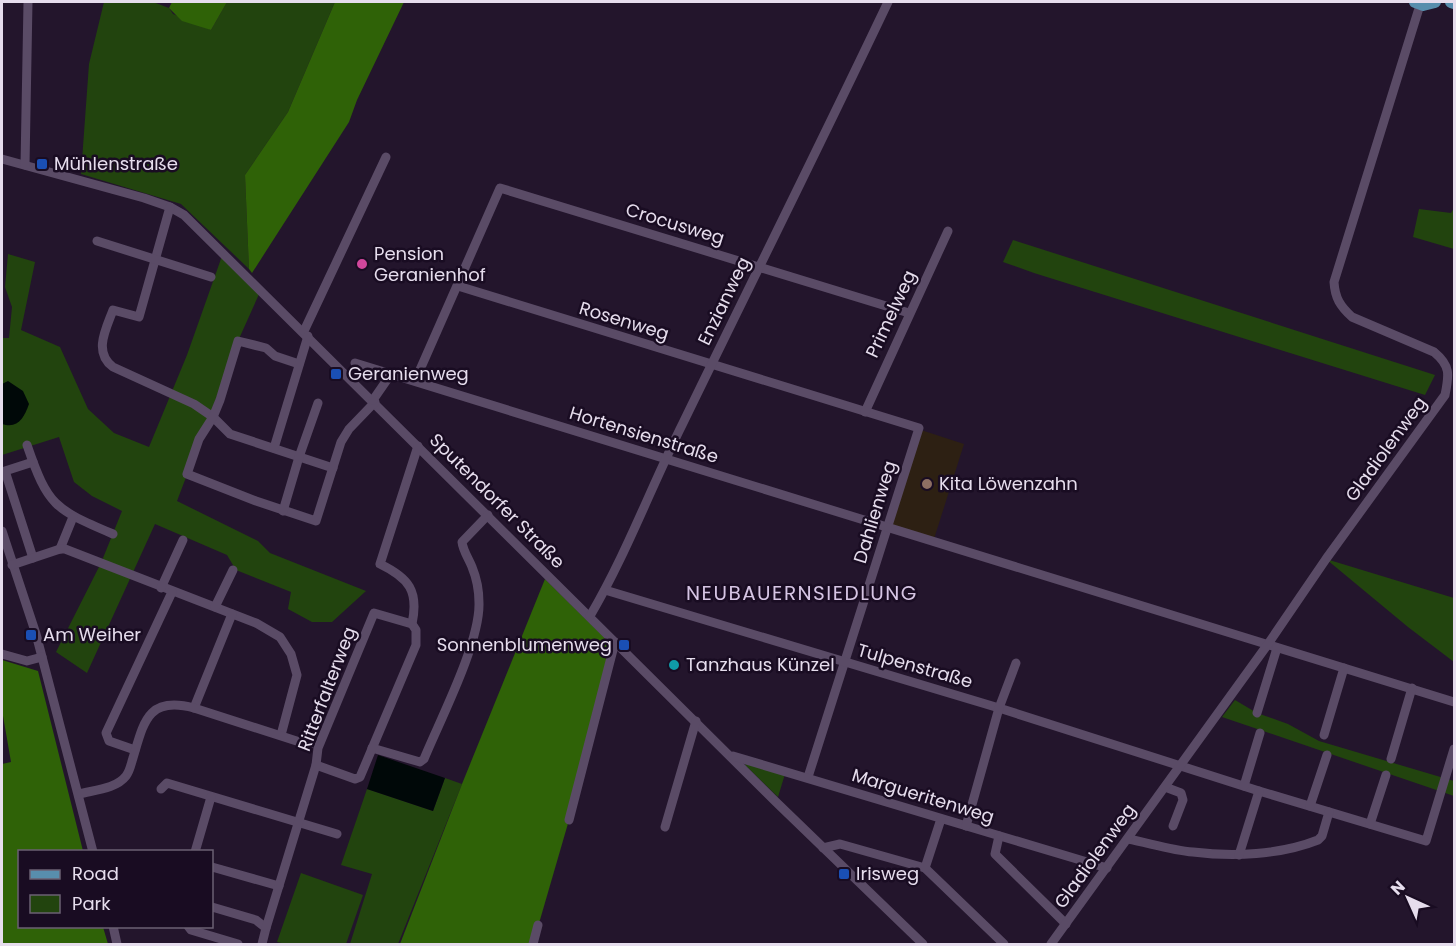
<svg xmlns="http://www.w3.org/2000/svg" width="1456" height="946" font-family="Poppins,sans-serif">
  <rect width="100%" height="100%" fill="#23152c"/>
  <path fill="#2d2013" d="M921,430L964,444L934,539L891,525Z"/>
  <g fill="#22440e">
    <path d="M104,2H153L169,8L173,14L211,30L227,2H335L288,112L245,175L249,269L181,204L81,174L89,64Z"/>
    <path d="M1454,208V249L1413,237L1419,209L1451,213Z"/>
    <path d="M1013,240L1435,375L1425,395L1034,273L1003,262Z"/>
    <path d="M8,254L35,262L21,330L60,347L88,409L114,433L149,447L187,355L222,256L260,292L238,341L177,501L258,541L270,553L366,591L332,622H312L288,609L291,592L236,570L227,555L155,524L87,673L56,652L101,563L122,511L92,496L74,482L59,437L2,455V338H9L12,307L5,287Z"/>
    <path d="M1326,559L1454,598V662L1408,627Z"/>
    <path d="M1235,700L1257,713L1288,724L1319,741L1454,781V796L1222,717Z"/>
    <path d="M745,764L785,774L778,797L745,765Z"/>
    <path d="M445,778L462,784L398,944H350L372,874L341,865L367,789L433,811Z"/>
    <path d="M301,873L363,895L346,944H286L277,942Z"/>
  </g>
  <g fill="#2f6207">
    <path d="M172,2H227L211,30L182,21L169,8Z"/>
    <path d="M335,2H404L357,100L349,122L252,273L249,269L245,175L288,112Z"/>
    <path d="M545,579L614,647L569,820L533,944H400L462,784Z"/>
    <path d="M2,660L38,671L83,851L20,852V926L103,927L108,944H2V764L11,762L2,710Z"/>
  </g>
  <g fill="#000808">
    <path d="M8,381L23,391L29,404C24,418 18,429 2,424V384Z"/>
    <path d="M378,755L445,778L433,811L367,789Z"/>
  </g>
  <g fill="none" stroke-linecap="round" stroke-linejoin="round">
    <g stroke="#5a4b66" stroke-width="9">
      <path d="M2,159L144,198L170,207L184,215L776,802L923,944"/>
      <path d="M25,165L28,2"/>
      <path d="M170,207L139,317L113,310C106,329 93,352 113,367L194,404L213,417L230,434L333,468"/>
      <path d="M97,241L211,277"/>
      <path d="M458,286L919,428L808,777"/>
      <path d="M304,331L386,157"/>
      <path d="M355,363L1454,702"/>
      <path d="M299,364L275,356L266,348L238,341L220,400L213,417L199,439L187,474L256,501L316,521L341,442L349,429L375,402"/>
      <path d="M415,381L500,188L909,313"/>
      <path d="M373,400L391,374"/>
      <path d="M865,412L948,231"/>
      <path d="M27,445C48,506 54,509 113,534"/>
      <path d="M274,448L308,336"/>
      <path d="M283,511L299,457L318,403"/>
      <path d="M2,531L36,634L93,852"/>
      <path d="M60,549L73,517"/>
      <path d="M33,558L5,471L33,462"/>
      <path d="M12,565L60,549H65L256,623L280,637L291,654L297,675L281,735"/>
      <path d="M161,588L183,540"/>
      <path d="M605,590L999,708L1259,791L1426,841L1454,749"/>
      <path d="M215,607L233,570"/>
      <path d="M590,616C626,555 651,487 683,423C751,283 821,143 888,2"/>
      <path d="M2,654L27,661L42,657"/>
      <path d="M194,708L232,614"/>
      <path d="M1257,713L1277,648"/>
      <path d="M1324,735L1344,668"/>
      <path d="M372,748L420,762L424,759C440,720 480,643 479,603C479,591 477,579 472,567C469,559 463,551 462,542L488,515"/>
      <path d="M135,750L109,741L106,733L172,592"/>
      <path d="M733,756L1107,868"/>
      <path d="M1391,759L1412,688"/>
      <path d="M316,765L355,779L360,777L416,645V630L412,624C419,591 409,578 380,564L418,446"/>
      <path d="M1244,786L1260,733"/>
      <path d="M1165,787L1181,793L1183,800L1173,826"/>
      <path d="M161,789L167,783L337,834"/>
      <path d="M79,794C94,790 116,789 126,776C130,771 131,764 133,758C144,721 148,696 194,708L309,745"/>
      <path d="M1310,806L1327,755"/>
      <path d="M569,820L615,642"/>
      <path d="M1370,824L1386,775"/>
      <path d="M966,826L999,708L1016,663"/>
      <path d="M665,827L696,721"/>
      <path d="M999,836L995,854L1066,924"/>
      <path d="M1128,839C1149,843 1171,850 1193,852C1233,857 1280,855 1318,840L1322,836L1329,812"/>
      <path d="M823,848L840,844L925,868L1004,944"/>
      <path d="M195,852L211,797"/>
      <path d="M1239,855L1259,791"/>
      <path d="M212,867L279,886"/>
      <path d="M925,868L941,819"/>
      <path d="M212,907L256,920L266,928L262,944"/>
      <path d="M113,926L117,944"/>
      <path d="M188,926L191,930L238,944"/>
      <path d="M266,928L316,765L318,748L374,613L412,624"/>
      <path d="M533,944L538,925"/>
      <path d="M1051,944L1268,644L1326,559L1445,395C1449,375 1451,366 1434,352L1352,317C1340,306 1335,298 1334,282L1420,5"/>
    </g>
    <g stroke="#588ead" stroke-width="12">
      <path d="M1415,2L1423,5L1435,2"/>
      <path d="M1451,2L1454,3"/>
    </g>
  </g>
  <g fill="#1a4fb4" stroke="#190c22" stroke-width="2">
    <rect x="36" y="158" width="12" height="12" rx="3"/>
    <rect x="330" y="368" width="12" height="12" rx="3"/>
    <rect x="25" y="629" width="12" height="12" rx="3"/>
    <rect x="618" y="639" width="12" height="12" rx="3"/>
    <rect x="838" y="868" width="12" height="12" rx="3"/>
  </g>
  <circle fill="#d1479c" stroke="#190c22" stroke-width="2" cx="362" cy="264" r="6"/>
  <circle fill="#8d6e63" stroke="#190c22" stroke-width="2" cx="927" cy="484" r="6"/>
  <circle fill="#0f9aa8" stroke="#190c22" stroke-width="2" cx="674" cy="665" r="6"/>
  <g text-anchor="middle" stroke-width="5" stroke-linejoin="round" paint-order="stroke">
    <g font-size="18" fill="#e6dded" stroke="#190c22" text-anchor="start">
      <text x="54" y="170">Mühlenstraße</text>
      <text x="374" y="260">Pension<tspan x="374" dy="21">Geranienhof</tspan></text>
      <text x="348" y="380">Geranienweg</text>
      <text x="939" y="490">Kita Löwenzahn</text>
      <text x="43" y="641">Am Weiher</text>
      <text x="612" y="651" text-anchor="end">Sonnenblumenweg</text>
      <text x="686" y="671">Tanzhaus Künzel</text>
      <text x="856" y="880">Irisweg</text>
    </g>
    <g font-size="18" fill="#e6dded" stroke="#190c22">
      <text transform="translate(675 224) rotate(17)" y="6">Crocusweg</text>
      <text transform="translate(724 301) rotate(-64)" y="6">Enzianweg</text>
      <text transform="translate(891 314) rotate(-65)" y="6">Primelweg</text>
      <text transform="translate(624 321) rotate(17)" y="6">Rosenweg</text>
      <text transform="translate(644 435) rotate(17)" y="6">Hortensienstraße</text>
      <text transform="translate(1386 449) rotate(-54)" y="6">Gladiolenweg</text>
      <text transform="translate(497 501) rotate(45)" y="6">Sputendorfer Straße</text>
      <text transform="translate(875 512) rotate(-73)" y="6">Dahlienweg</text>
      <text transform="translate(915 666) rotate(16)" y="6">Tulpenstraße</text>
      <text transform="translate(327 689) rotate(-69)" y="6">Ritterfalterweg</text>
      <text transform="translate(923 796) rotate(17)" y="6">Margueritenweg</text>
      <text transform="translate(1095 856) rotate(-54)" y="6">Gladiolenweg</text>
    </g>
    <g font-size="20" letter-spacing="1.5" fill="#d6c5e4" stroke="#190c22">
      <text x="802" y="600">NEUBAUERNSIEDLUNG</text>
    </g>
  </g>
  <rect width="1456" height="946" fill="none" stroke="#e6dded" stroke-width="6"/>
  <rect x="18" y="850" width="195" height="78" fill="#190c22" stroke="#6b6073" stroke-width="1.5"/>
  <rect x="30" y="870" width="30" height="9" fill="#588ead" stroke="#6b6073" stroke-width="1.5"/>
  <text x="72" y="880" font-size="18" fill="#e6dded">Road</text>
  <rect x="30" y="895" width="30" height="18" fill="#22440e" stroke="#6b6073" stroke-width="1.5"/>
  <text x="72" y="910" font-size="18" fill="#e6dded">Park</text>
  <g transform="translate(1408 898) rotate(315)" stroke="#190c22" stroke-width="4.5" paint-order="stroke">
  <path d="M0-4.5L10 22L0 15L-10 22Z" fill="#e6dded"/>
  <text y="-9" font-size="16" font-weight="bold" text-anchor="middle" fill="#e6dded">N</text>
  </g>
</svg>
